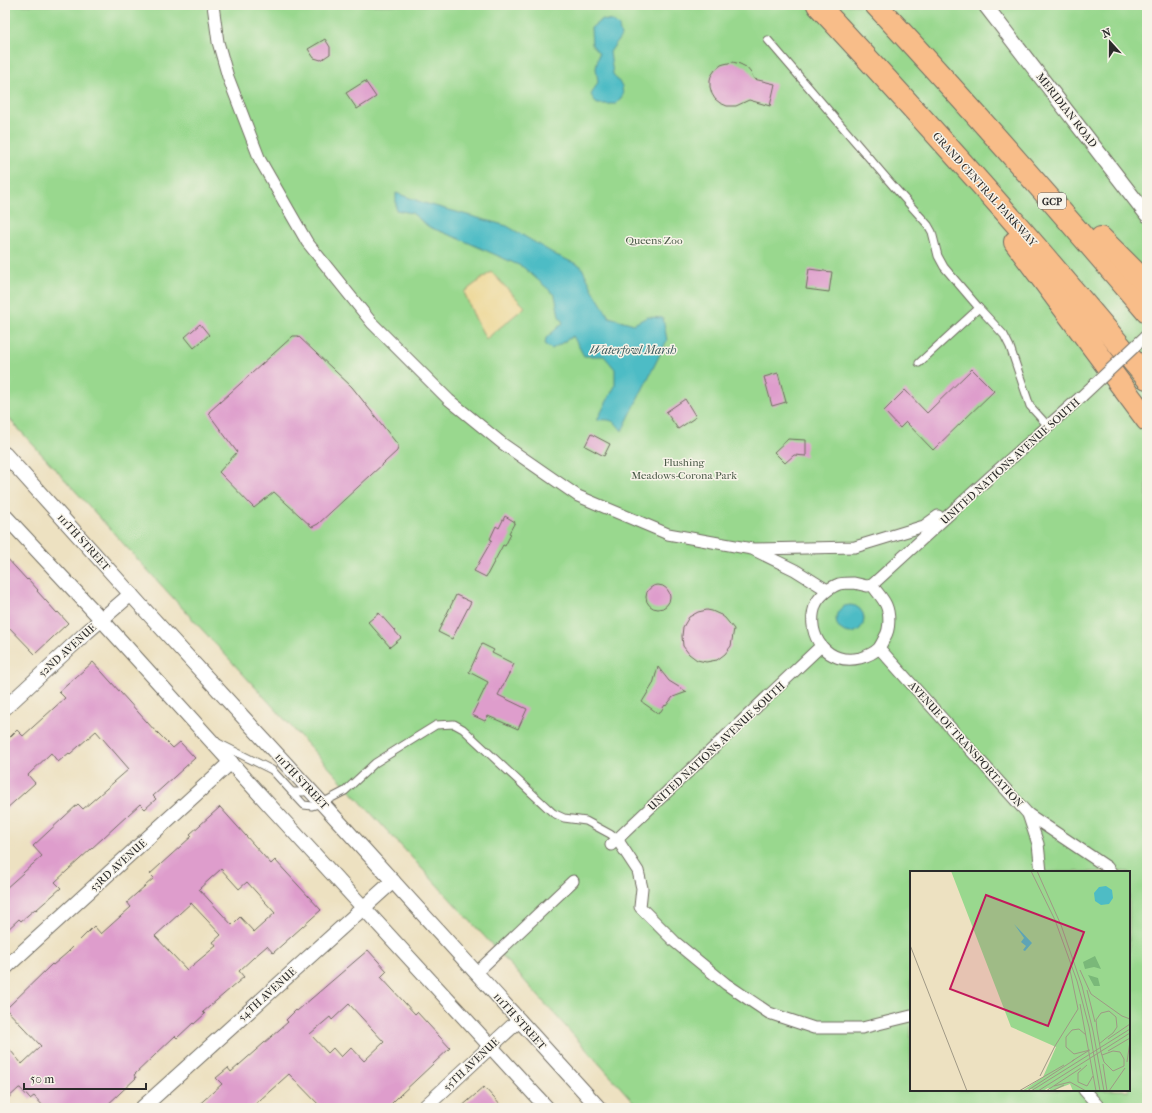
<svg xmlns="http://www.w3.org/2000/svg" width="1152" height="1113" font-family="'IM FELL French Canon',serif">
  <rect width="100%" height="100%" fill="#f7f3e8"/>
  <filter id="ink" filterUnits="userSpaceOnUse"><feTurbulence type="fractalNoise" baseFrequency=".025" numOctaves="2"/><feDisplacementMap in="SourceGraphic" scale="8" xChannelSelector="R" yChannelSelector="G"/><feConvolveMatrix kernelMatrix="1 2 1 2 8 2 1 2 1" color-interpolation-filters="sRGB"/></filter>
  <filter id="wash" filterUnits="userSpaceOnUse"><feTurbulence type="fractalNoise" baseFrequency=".012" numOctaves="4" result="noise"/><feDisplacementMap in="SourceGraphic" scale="16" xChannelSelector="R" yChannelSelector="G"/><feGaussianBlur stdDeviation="0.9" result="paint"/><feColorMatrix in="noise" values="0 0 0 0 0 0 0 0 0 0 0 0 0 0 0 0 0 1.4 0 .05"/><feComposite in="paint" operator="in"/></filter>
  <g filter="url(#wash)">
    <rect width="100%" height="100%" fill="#ede1c1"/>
    <path fill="#99d88e" stroke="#62825c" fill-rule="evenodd" d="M5,5H1147V1108H639L496,949L174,599L5,414ZM911,872H1129V1090H911Z"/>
    <path fill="#eeda9e" stroke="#8c8264" d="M491,272L525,307L486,339L474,316L464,292Z"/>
    <g fill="#4ebcc5" stroke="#3c7478">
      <path d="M601,20L613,21L619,27L621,36L610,52L613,74L622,86L623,95L616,104H597L591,95L598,82L596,68L599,53L592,45L591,28Z"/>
      <path d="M396,193L424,203L507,226L556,255L581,266L594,292L609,317L634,324L647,317L663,318L667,340L622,431C614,420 611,419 597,420L615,386V369L604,356H584L573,336L552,349L545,345L546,338L563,323L559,316L555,295L523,267L460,239L429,227L412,213L396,210Z"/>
      <circle cx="850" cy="619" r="14"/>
    </g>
    <g id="blocks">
      <g fill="#de9dcc" fill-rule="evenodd">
        <path d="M325,39L330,47V54L321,60L314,58L308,49Z"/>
        <path d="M733,62L740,64L746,67L751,73L754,79L775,84L770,106L749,100L736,106H727L720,103L715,99L712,94L710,87V80L711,76L715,70L721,65L724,64Z"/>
        <path d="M365,81L376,97L357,109L346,93Z"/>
        <path d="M809,269L832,272L829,292L806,289Z"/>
        <path d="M200,324L209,335L194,348L185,337Z"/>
        <path d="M293,336H298L352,387L398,445V447L397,451L318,524L312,527L274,492L254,508L219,472L237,452L211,417L209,412Z"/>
        <path d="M972,369L994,391L933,450L906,422L900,428L884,411L905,390L927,413Z"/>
        <path d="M778,373L786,402L772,406L764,377Z"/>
        <path d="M685,399L696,417L678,429L666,412Z"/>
        <path d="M591,434L610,444L604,456L585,446Z"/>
        <path d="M788,439L806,440V456L794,455L785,463L774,452Z"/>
        <path d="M505,516L515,522L509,533L511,534L505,546L503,545L486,577L474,571L492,540L490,539L496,526L499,528Z"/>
        <path d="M5,556L27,580L28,579L38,590L37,591L57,613L58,612L68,623L35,654L5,623Z"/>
        <circle cx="658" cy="597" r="12"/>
        <path d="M456,595L471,602L452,639L438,632Z"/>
        <path d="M707,610L712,611L721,615L725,618L734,629L731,646L725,654L717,660L706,662L697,660L689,654L683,646L682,636L683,627L689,617L698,612Z"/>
        <path d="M379,613L401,638L390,647L368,622Z"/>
        <path d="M482,644L494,650L492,653L514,664L498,695L527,709L518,729L488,716L485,721L472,715L488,682L469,672Z"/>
        <path d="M93,662L156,732H157L173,748L180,742L195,758L153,796L156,799L145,809L140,804L55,882L61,888L36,910L35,909L21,921L19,919L5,932V889L42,856L33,846L78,804L83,809L129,769L96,731L70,754L69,753L58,762L51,753L28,775L35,783L5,810V742L17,730L23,736L65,698L59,692Z"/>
        <path d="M658,667L669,681L687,692L673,697L666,706L665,705L659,714L642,702L653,684Z"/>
        <path d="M220,807L271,864L275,860L321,910L273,953L267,946L253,958L239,971L244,977L203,1012L205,1014L194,1024L193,1023L177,1038L175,1036L134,1075L136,1078L104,1108H45L34,1096L30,1099L20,1088H19L5,1101V1044L22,1064L41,1046L6,1009L52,964L53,965L67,953L94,926L101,934L131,907L127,902L154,878L150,874L192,836L190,834ZM221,869L239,889L247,882L275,913L254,932L240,917L232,925L199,889ZM191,903L221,935L213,942L216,946L187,970L155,936Z"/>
        <path d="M368,950L387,971L381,977L415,1014L417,1012L450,1048L400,1095L387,1108H322L289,1074L251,1108H195L222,1084L216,1078L228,1068L231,1072L288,1022L286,1020L296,1010L297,1011ZM349,1004L384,1042L364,1061L351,1047L341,1057L333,1048L328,1053L310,1034L330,1017L332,1020Z"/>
        <path d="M484,1087L503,1108H460Z"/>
      </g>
    </g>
  </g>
  <g filter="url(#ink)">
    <use href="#blocks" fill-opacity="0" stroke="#6f6b60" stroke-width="1"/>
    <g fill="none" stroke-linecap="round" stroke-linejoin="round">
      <defs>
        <g id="service">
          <path d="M768,40L894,187L928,225L932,232L938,256L944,267L979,308L1004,335L1010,347L1030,406L1048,426"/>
          <path d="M919,363L979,308"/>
          <path d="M218,743L272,770L292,792H303L309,788"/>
          <path d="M292,792L304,805L312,806L322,803L345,791L375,763L436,725L454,724L463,729L553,813L564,818L586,821L610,834L617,839"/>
        </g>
        <g id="pedestrian">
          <path d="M213,5L218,42L228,77L260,160L307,242L372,323L449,400L503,444L578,496L668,534L752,549L795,570L827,590"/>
          <path d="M754,549L855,547L924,526L938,516"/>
          <path d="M854,583L867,586L872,585C876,591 883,598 886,605C890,614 890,629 885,637C883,641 881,645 879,648C874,653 867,656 860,658C828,666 805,636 815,606C818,597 830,587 839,584C844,583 850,583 854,583Z"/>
          <path d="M872,585L990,477L1082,396"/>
          <path d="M879,648L1028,814L1038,844L1041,872"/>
          <path d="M1028,814L1107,867L1111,872"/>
          <path d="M617,839L638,871L642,888L640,907L675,942L726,984L769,1013L814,1028H862L911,1016"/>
          <path d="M611,845L821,646"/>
          <path d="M476,973L573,881"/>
          <path d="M1084,1090L1100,1108"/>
        </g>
        <g id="minor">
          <path d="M985,5L1147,215"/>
          <path d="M5,454L144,609L341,824L599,1108"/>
          <path d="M5,516L101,619L272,808L547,1108"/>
          <path d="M5,708L87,632L131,594"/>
          <path d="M5,968L231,762"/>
          <path d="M142,1108L393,881"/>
          <path d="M424,1108L519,1020"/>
        </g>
        <g id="motorway">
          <path d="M818,5C894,87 970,170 1043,255C1078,296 1113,337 1147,378"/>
          <path d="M876,5C969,105 1059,208 1147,312"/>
          <path d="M1101,238L1147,284"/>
          <path d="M1015,242L1147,420"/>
        </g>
      </defs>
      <use href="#service" stroke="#6f6b60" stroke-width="9"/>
      <use href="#pedestrian" stroke="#6f6b60" stroke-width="13"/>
      <use href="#minor" stroke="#6f6b60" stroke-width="16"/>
      <use href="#motorway" stroke="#6f6b60" stroke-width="24"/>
      <use href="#service" stroke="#fff" stroke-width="7"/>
      <use href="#pedestrian" stroke="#fff" stroke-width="11"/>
      <use href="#minor" stroke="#fff" stroke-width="14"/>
      <use href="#motorway" stroke="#f8bd89" stroke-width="22"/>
      <defs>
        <path id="pedestrian-bridge" d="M1082,396L1147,335"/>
      </defs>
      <use href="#pedestrian-bridge" stroke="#6f6b60" stroke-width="13" stroke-linecap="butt"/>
      <use href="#pedestrian-bridge" stroke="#fff" stroke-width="11"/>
    </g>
  </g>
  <g text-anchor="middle" stroke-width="3" stroke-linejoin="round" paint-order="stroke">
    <rect fill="#f7f3e8" stroke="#686764" stroke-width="1" x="1038" y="193" width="28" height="16" rx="3"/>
    <g font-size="10" font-weight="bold" fill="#2b2b2b">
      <text x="1052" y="205">GCP</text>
    </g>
    <g font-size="11" fill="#2b2b2b" stroke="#f7f3e8">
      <text transform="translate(1067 110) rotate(52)" y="4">MERIDIAN ROAD</text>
      <text transform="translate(985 189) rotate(48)" y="4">GRAND CENTRAL PARKWAY</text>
      <text transform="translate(1010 461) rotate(-42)" y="4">UNITED NATIONS AVENUE SOUTH</text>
      <text transform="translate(84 542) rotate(48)" y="4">111TH STREET</text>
      <text transform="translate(67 650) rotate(-42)" y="4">52ND AVENUE</text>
      <text transform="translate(966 744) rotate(48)" y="4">AVENUE OF TRANSPORTATION</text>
      <text transform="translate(716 746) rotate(-43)" y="4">UNITED NATIONS AVENUE SOUTH</text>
      <text transform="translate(302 781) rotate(47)" y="4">111TH STREET</text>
      <text transform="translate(118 865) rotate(-42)" y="4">53RD AVENUE</text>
      <text transform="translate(267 994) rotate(-42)" y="4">54TH AVENUE</text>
      <text transform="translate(520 1021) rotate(48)" y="4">111TH STREET</text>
      <text transform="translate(471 1064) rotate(-43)" y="4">55TH AVENUE</text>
    </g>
    <g font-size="11" fill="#465644" stroke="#f7f3e8">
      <text x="654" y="244">Queens Zoo</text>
      <text x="684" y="466">Flushing<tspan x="684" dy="13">Meadows-Corona Park</tspan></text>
    </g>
    <g font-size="12" font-style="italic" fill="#365659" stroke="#f7f3e8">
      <text x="633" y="354">Waterfowl Marsh</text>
    </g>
  </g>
  <g transform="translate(910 871)">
    <rect width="220" height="220" fill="#ede1c1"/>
    <path d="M41,0H220V220H163L160,213L142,220L138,217L133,220L119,218L112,220L133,206L146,176L101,156Z" fill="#99d88e"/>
    <path d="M185,85L191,98L184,96L175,98L173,91ZM178,104L188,107L190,115H184Z" fill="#7ab879"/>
    <path d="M196,15L202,19L203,27L199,33L191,34L185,30L184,22L189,16ZM104,53L122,72L115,80L113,79L116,75L111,71L114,67Z" fill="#4ebcc5"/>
    <path fill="none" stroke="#9f9885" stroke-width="1" d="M121,0L145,49L167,110L179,156L190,220M127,0L151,54L172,115L183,160L194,220M0,74L57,220M170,99L181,123L212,145L220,148M177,119L185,151M170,133L186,220M176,164L169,158L162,159L156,166V176L164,183L180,179M198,168L220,153M189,173L194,169L195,168L203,162L207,156L206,146L199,140L191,142L186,149L187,159L191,181L194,191L203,200L214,195V188L210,181L203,180L192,184M145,175L168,138L160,99M198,180L220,167M162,190L178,180M217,191L220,170M193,193L197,220M177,194L168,202V211L177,215L183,205M130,205L145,175M144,215L160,211L176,220M109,220L154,194M117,220L164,189M121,220L220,158M128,220L220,162M136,220L171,197M142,220L154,214M199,220L215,197"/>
    <path fill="#c2185b" fill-opacity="0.15" stroke="#c2185b" stroke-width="2" d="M76,24L174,61L138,155L40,118Z"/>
    <rect width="220" height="220" fill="none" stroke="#2b2b2b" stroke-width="2"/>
  </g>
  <rect width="1152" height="1113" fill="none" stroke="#f7f3e8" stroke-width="20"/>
  <g transform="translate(1110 42) rotate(339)" stroke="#f7f3e8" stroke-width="3" paint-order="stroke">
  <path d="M0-3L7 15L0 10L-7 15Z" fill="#2b2b2b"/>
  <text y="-6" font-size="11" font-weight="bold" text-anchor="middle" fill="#2b2b2b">N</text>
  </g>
  <path d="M24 1083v6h122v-6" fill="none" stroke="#2b2b2b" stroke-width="2"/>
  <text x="30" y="1083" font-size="12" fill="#2b2b2b" stroke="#f7f3e8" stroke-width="3" paint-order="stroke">50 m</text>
</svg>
